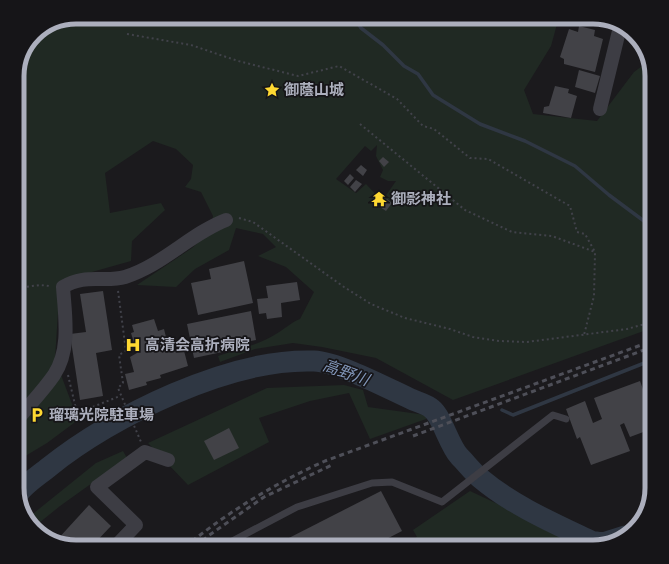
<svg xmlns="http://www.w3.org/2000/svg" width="669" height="564" font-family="'Titillium Web','Noto Sans JP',sans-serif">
  <rect width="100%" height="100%" fill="#1b1a1d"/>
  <g fill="#202923" fill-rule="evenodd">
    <path d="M76,17H559L551,46L524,90L533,114L597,121L634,72L649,61L652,76V328L453,400L376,358L322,347L293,343L255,349L220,362L218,356C237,349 259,345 276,334C285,329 290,323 300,319L314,292L286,267L258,256L276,247L263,234L236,228L229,250L195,269L176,287L137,285L192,248L211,231L213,216L201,192L185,187L191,179L193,165L176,149L153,141L105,173L110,213L161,203L165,210L132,241L131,261L60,281L55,359L78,420L47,443L17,461V72L37,32ZM377,145L376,156L383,170L380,177L388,181H396L382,201L366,184L356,193L336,179L365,146L371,151Z"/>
    <path d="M344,385L363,390L368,407L426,415V419L370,439L349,393L310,401L259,418L269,442L188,485L148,443L267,388Z"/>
    <path d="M123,451L127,458L60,506L34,527L29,517L96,463Z"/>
    <path d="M470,491L589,547H398L417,537L413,530Z"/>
  </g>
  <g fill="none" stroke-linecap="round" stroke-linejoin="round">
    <g stroke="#2f3743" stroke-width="3.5">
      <path d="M354,17L361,28L383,45L404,66L418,74L433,95L480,124L525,141L575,166L609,195L652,227"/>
      <path d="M502,410L513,415L652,360"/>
    </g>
    <path stroke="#2f3743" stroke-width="21" d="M18,494C26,483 38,476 49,467C112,416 230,358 314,361C338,362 387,388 411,399C417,402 427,404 432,409C442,417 449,445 459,456C466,463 472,471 480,478C512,505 553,523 591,541L603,543L625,536"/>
  </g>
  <g fill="#424247">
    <path d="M579,26L595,30L594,36L603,39L595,72L564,64V59L560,57L569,29L578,32Z"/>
    <path d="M579,70L600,76L595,93L575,87Z"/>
    <path d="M555,86L569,89L568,93L577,96L571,118L543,113L544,107L549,106Z"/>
    <path d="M383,157L389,162L384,167L379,161Z"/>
    <path d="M361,165L367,170L363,176L356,170Z"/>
    <path d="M350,174L354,178L348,185L344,181Z"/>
    <path d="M356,180L362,184L355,192L350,187Z"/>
    <path d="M387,199L392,203L386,211L380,207Z"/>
    <path d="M244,261L253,303L198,315L191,283L211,279L209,269Z"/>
    <path d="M297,282L300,300L281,303L282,317L267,319L266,313L259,314L257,299L268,298L266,286Z"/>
    <path d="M103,291L112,350L96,353L103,396L80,400L70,334L86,332L80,294Z"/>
    <path d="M251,311L256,340L226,346L227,351L194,358L187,324Z"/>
    <path d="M154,319L158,331L164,329L167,341L172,339L176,349L183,347L188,366L160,375L161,378L146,382L147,385L129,390L125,374L134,372L130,357L137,353L131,333L134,332L132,325Z"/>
    <path d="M17,366L20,381H17Z"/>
    <path d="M640,381L648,403L652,401V424L644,427L646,431L630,437L624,423L620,425L630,451L591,465L580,437L577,439L566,409L585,401L593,423L602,419L594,398Z"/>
    <path d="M17,399L23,401L17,413Z"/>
    <path d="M229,428L239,448L214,460L204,441Z"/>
    <path d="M381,491L402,531L371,547H284L281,542Z"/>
    <path d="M89,505L111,526L91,547H75L57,540Z"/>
  </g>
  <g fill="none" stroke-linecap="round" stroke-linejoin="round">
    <g stroke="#41424a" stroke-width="2" stroke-dasharray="2 3" stroke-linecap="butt">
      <path d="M127,34L191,45L238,61L298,76L339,66L397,99L423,126L434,129L470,158L488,159L570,206L577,232L585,234L595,252"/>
      <path d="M360,124L465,210L512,232L552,236L595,252L594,296L584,335"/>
      <path d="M239,218L253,222L344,287L371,304L405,318L450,329L473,337L499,341L527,342L627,329L652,322"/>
      <path d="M17,288L40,285L50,286"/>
      <path d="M118,291L126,351L119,355L123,383L118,388L141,442"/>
      <path d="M68,375L76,409"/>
      <path d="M58,410L90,408L120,396"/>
    </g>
    <path stroke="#3d3d44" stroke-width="7" d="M221,547L297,507L372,483L392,482L442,502L553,415L566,419"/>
    <g stroke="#3d3d44" stroke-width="14">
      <path d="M600,109L620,27"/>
      <path d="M17,420C29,405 43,391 54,375C71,349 65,316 63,287C85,273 105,283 125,277C163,265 190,234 226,220"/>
      <path d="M115,547L136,525L97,487L145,452L168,460"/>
    </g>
    <g stroke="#4e4f58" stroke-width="3" stroke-dasharray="5 4" stroke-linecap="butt">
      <path d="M413,436L652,347"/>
      <path d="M185,547C229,511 274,484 325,461L652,341"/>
      <path d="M196,547L208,536L264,497L334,464"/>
    </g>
  </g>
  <defs>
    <symbol id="sight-bare" viewBox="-9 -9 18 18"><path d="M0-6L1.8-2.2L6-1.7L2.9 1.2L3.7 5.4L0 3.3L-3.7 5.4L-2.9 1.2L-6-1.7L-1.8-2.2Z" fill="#fed832" stroke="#161518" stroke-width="2.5" paint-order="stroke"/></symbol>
    <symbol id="temple-bare" viewBox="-9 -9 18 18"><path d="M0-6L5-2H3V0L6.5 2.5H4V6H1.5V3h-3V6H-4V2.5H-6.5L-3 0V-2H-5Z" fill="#fed832" stroke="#161518" stroke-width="2.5" paint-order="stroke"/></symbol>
    <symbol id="hospital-bare" viewBox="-9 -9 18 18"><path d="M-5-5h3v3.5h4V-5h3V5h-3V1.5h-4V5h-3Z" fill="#fed832" stroke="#161518" stroke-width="2.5" paint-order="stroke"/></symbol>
    <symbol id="parking-bare" viewBox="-9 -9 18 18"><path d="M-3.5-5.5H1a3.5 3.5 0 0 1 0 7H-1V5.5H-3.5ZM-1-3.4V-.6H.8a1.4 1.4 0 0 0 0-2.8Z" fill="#fed832" stroke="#161518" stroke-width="2.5" paint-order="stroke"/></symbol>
  </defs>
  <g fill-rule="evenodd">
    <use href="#sight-bare" x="261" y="79" width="22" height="22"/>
    <use href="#temple-bare" x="368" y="188" width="22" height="22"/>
    <use href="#hospital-bare" x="122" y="334" width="22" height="22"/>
    <use href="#parking-bare" x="26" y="404" width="22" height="22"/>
  </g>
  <g text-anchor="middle" stroke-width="3.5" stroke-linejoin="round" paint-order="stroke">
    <g font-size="15" font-weight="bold" fill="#acafbd" stroke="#161518" text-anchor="start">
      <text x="284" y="95">御蔭山城</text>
      <text x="391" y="204">御影神社</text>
      <text x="145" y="350">高清会高折病院</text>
      <text x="49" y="420">瑠璃光院駐車場</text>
    </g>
    <g font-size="16" font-style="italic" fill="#8297ba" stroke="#161518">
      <text transform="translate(346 372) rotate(20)" y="6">高野川</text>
    </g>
  </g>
  <path d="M0 0H669V564H0ZM76 24H593A52 52 0 0 1 645 76V488A52 52 0 0 1 593 540H76A52 52 0 0 1 24 488V76A52 52 0 0 1 76 24Z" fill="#161518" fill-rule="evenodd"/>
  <path fill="none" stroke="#acafbd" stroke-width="5" d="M76 24H593A52 52 0 0 1 645 76V488A52 52 0 0 1 593 540H76A52 52 0 0 1 24 488V76A52 52 0 0 1 76 24Z"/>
</svg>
